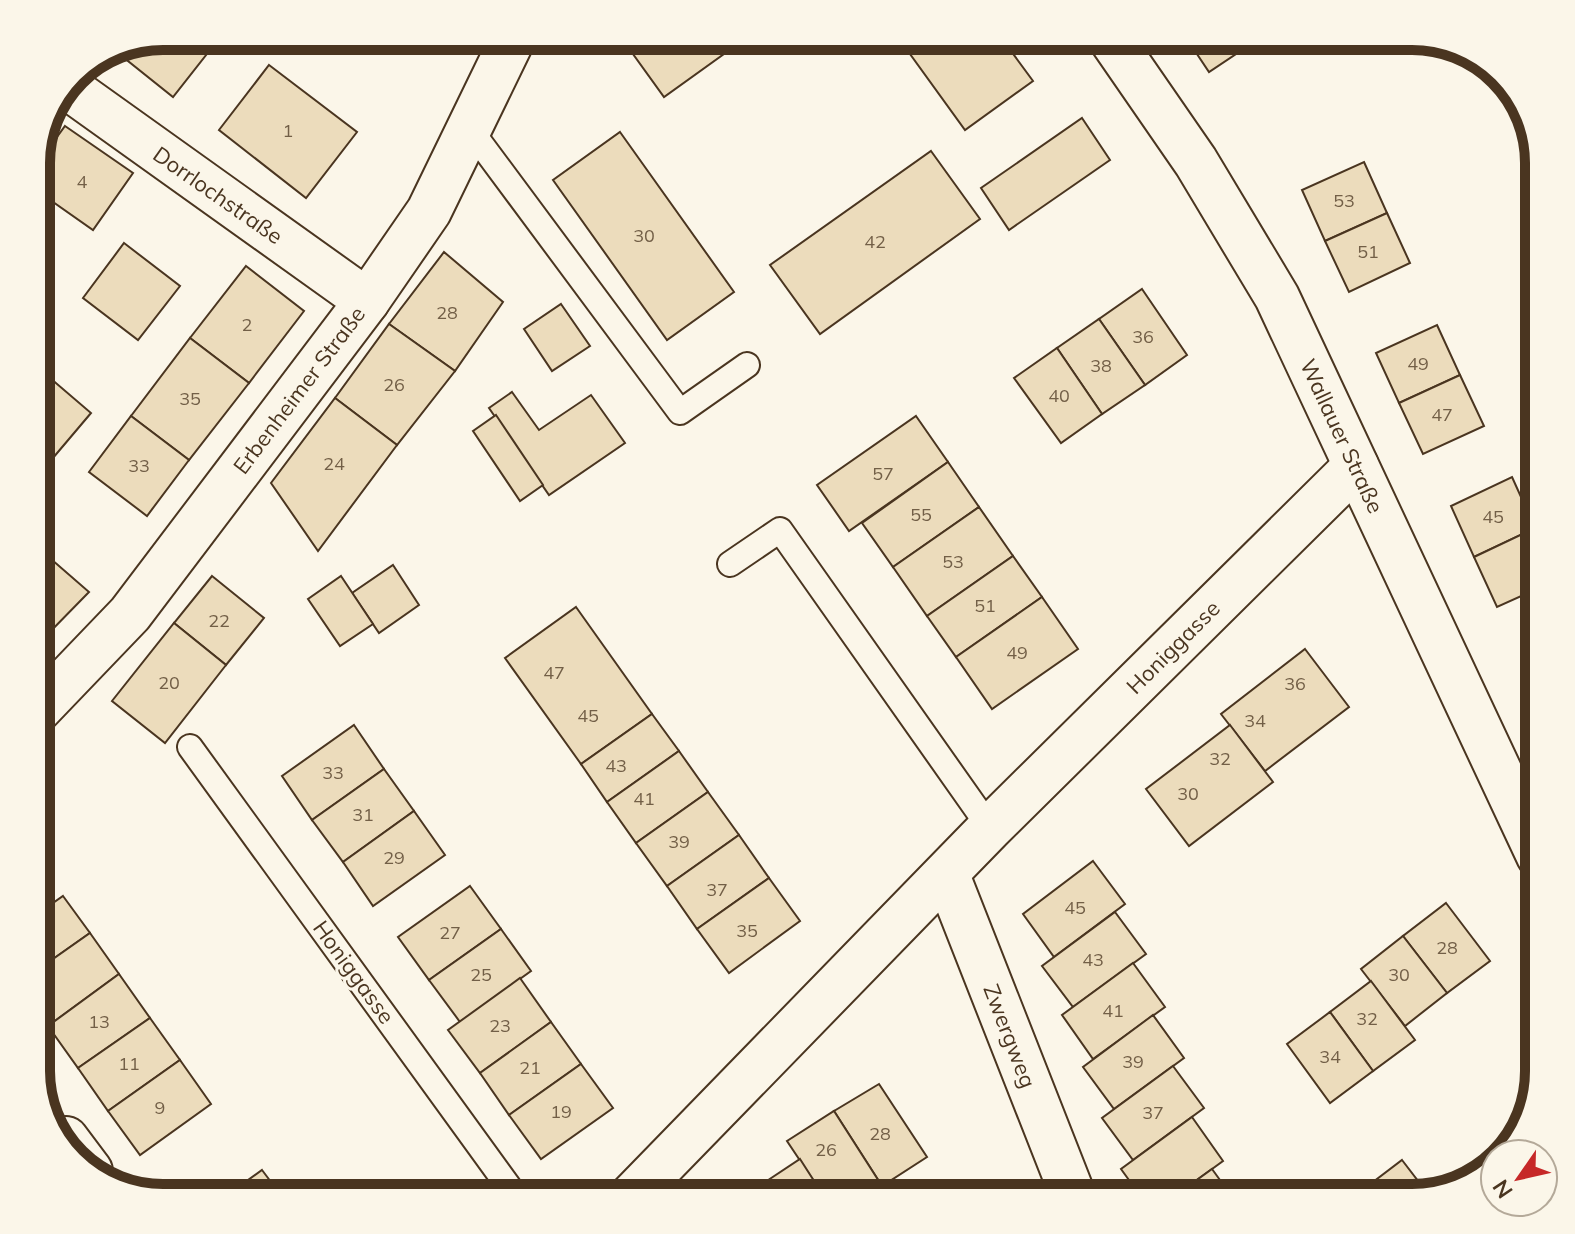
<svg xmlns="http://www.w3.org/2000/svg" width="1575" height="1234" font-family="Mulish,sans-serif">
  <rect width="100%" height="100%" fill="#fbf6e9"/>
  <g fill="#ecdcbc" stroke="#4a3520" stroke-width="2">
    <path d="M163,36H221L173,97L118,53Z"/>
    <path d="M620,36H749L664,97Z"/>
    <path d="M897,36H1000L1033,81L965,130Z"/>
    <path d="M1185,36H1263L1209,72Z"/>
    <path d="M269,65L357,132L306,198L219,130Z"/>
    <path d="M1082,118L1110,160L1009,230L981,188Z"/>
    <path d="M65,126L133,173L93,230L36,190V166Z"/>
    <path d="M620,132L734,292L667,340L553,180Z"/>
    <path d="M931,151L980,219L820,334L770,265Z"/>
    <path d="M1364,162L1387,213L1325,241L1302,190Z"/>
    <path d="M1387,213L1410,263L1349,292L1325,241Z"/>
    <path d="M124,243L180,286L138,340L83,298Z"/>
    <path d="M444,252L503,302L455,371L389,324Z"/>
    <path d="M246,266L304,311L249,383L190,338Z"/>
    <path d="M1142,289L1187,355L1145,385L1099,319Z"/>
    <path d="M561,304L590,346L552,371L524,329Z"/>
    <path d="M1099,319L1145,385L1102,414L1057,348Z"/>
    <path d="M389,324L455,371L397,445L335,398Z"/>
    <path d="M1437,325L1460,375L1399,403L1376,353Z"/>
    <path d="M190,338L249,383L189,460L131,416Z"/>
    <path d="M1057,348L1102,414L1061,443L1014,378Z"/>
    <path d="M36,366L91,413L47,465L36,456Z"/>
    <path d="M1460,375L1484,426L1423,454L1399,403Z"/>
    <path d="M512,392L539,430L591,395L625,443L549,495L489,408Z"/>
    <path d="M335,398L397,445L318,551L271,483Z"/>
    <path d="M496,415L543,485L520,501L473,431Z"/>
    <path d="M131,416L189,460L147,516L89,472Z"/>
    <path d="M916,416L948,462L849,531L817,485Z"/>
    <path d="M948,462L979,507L893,567L862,523Z"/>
    <path d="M1512,477L1535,528L1474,557L1451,506Z"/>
    <path d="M979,507L1013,556L927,616L893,567Z"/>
    <path d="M1535,528L1539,537V588L1497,607L1474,557Z"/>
    <path d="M36,546L89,592L41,641L36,636Z"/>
    <path d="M1013,556L1042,597L956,657L927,616Z"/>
    <path d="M393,565L419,605L379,633L352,593Z"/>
    <path d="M212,576L264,618L226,665L174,623Z"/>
    <path d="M341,576L373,624L340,646L308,599Z"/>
    <path d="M1042,597L1078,649L992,709L956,657Z"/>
    <path d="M576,607L652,714L581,764L505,658Z"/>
    <path d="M174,623L226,665L165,743L112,701Z"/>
    <path d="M1305,649L1349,707L1265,771L1221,714Z"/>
    <path d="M1539,650V694L1522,658Z"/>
    <path d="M652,714L679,751L607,802L581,764Z"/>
    <path d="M354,725L384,769L312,820L282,776Z"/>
    <path d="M1230,725L1273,782L1189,846L1146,789Z"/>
    <path d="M679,751L708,792L636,843L607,802Z"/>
    <path d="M384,769L414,811L343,862L312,820Z"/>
    <path d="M708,792L739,835L667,886L636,843Z"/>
    <path d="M414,811L445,855L373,906L343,862Z"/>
    <path d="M739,835L769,878L697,929L667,886Z"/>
    <path d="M1093,861L1125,904L1054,957L1023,914Z"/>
    <path d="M769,878L800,921L729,973L697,929Z"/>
    <path d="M470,886L501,929L429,980L398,937Z"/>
    <path d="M63,896L90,933L36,971V915Z"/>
    <path d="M1446,903L1490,961L1447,993L1403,936Z"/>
    <path d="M1115,912L1146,954L1073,1007L1042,966Z"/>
    <path d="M501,929L531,971L460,1022L429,980Z"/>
    <path d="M90,933L119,974L48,1026L36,1010V971Z"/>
    <path d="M1403,936L1447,993L1405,1026L1361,969Z"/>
    <path d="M1133,963L1165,1007L1093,1059L1062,1015Z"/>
    <path d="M119,974L150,1018L78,1068L48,1026Z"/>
    <path d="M520,978L551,1022L480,1073L448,1030Z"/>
    <path d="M1371,981L1415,1040L1373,1071L1330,1012Z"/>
    <path d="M1330,1012L1373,1071L1330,1103L1287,1044Z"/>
    <path d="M1153,1015L1184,1058L1114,1109L1083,1067Z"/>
    <path d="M150,1018L180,1060L108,1111L78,1068Z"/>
    <path d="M551,1022L581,1064L509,1115L480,1073Z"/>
    <path d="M180,1060L211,1104L140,1155L108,1111Z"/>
    <path d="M581,1064L613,1108L541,1159L509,1115Z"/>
    <path d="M1173,1066L1204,1108L1133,1160L1102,1118Z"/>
    <path d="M879,1084L927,1157L882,1186L834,1111Z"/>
    <path d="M834,1111L882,1186L862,1198H825L787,1141Z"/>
    <path d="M1192,1117L1223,1161L1172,1198H1142L1121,1169Z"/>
    <path d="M800,1159L825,1198H741Z"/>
    <path d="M1402,1160L1428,1194L1412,1198H1352Z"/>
    <path d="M1212,1169L1233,1198H1172Z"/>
    <path d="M262,1170L283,1198H223Z"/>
  </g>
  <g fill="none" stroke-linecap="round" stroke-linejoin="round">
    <defs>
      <g id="lane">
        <path d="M469,128L680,412L747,365"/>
        <path d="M730,564L780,530L990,828"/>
        <path d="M190,747L517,1198"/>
      </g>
      <g id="street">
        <path d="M1109,36L1196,162L1277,297L1539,856"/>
        <path d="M69,88L367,301"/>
        <path d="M947,875L1074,1198"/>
        <path d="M66,1139L90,1171"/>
        <path d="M630,1198L990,828L1356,466"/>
      </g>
      <path id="secondary" d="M36,712L130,614L367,301L429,211L514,36"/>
    </defs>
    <use href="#lane" stroke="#4a3520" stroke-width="28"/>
    <use href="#street" stroke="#4a3520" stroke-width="48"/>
    <use href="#secondary" stroke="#4a3520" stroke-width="48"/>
    <use href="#lane" stroke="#fbf6e9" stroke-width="24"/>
    <use href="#street" stroke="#fbf6e9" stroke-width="44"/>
    <use href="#secondary" stroke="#fbf6e9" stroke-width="44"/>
  </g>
  <g text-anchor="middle" stroke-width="6" stroke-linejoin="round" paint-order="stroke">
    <g font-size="18" fill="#725f47">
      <text x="288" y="137">1</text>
      <text x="82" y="188">4</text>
      <text x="1344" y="207">53</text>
      <text x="644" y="242">30</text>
      <text x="875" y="248">42</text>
      <text x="1368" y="258">51</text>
      <text x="447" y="319">28</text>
      <text x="247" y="331">2</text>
      <text x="1143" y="343">36</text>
      <text x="1418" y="370">49</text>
      <text x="1101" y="372">38</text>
      <text x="394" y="391">26</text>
      <text x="1059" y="402">40</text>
      <text x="190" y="405">35</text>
      <text x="1442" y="421">47</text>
      <text x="334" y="470">24</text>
      <text x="139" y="472">33</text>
      <text x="883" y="480">57</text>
      <text x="921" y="521">55</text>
      <text x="1493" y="523">45</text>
      <text x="953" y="568">53</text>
      <text x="985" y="612">51</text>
      <text x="219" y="627">22</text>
      <text x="1017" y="659">49</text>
      <text x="554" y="679">47</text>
      <text x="169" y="689">20</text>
      <text x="1295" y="690">36</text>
      <text x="588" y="722">45</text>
      <text x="1255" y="727">34</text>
      <text x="1220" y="765">32</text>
      <text x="616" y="772">43</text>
      <text x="333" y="779">33</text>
      <text x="1188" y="800">30</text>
      <text x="644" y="805">41</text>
      <text x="363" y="821">31</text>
      <text x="679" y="848">39</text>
      <text x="394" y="864">29</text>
      <text x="717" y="896">37</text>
      <text x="1075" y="914">45</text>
      <text x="747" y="937">35</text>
      <text x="450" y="939">27</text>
      <text x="1447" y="954">28</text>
      <text x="1093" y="966">43</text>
      <text x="481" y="981">25</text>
      <text x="1399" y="981">30</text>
      <text x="1113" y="1017">41</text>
      <text x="1367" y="1025">32</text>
      <text x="99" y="1028">13</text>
      <text x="500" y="1032">23</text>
      <text x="1330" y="1063">34</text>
      <text x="1133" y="1068">39</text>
      <text x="129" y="1070">11</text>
      <text x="530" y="1074">21</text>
      <text x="160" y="1114">9</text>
      <text x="561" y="1118">19</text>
      <text x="1153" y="1119">37</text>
      <text x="880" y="1140">28</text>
      <text x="826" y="1156">26</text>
    </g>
    <g font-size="22" fill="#4a3520" stroke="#fbf6e9">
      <text transform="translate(218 195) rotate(35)" y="8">Dorrlochstraße</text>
      <text transform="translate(299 390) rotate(-53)" y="8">Erbenheimer Straße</text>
      <text transform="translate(1342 436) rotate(65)" y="8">Wallauer Straße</text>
      <text transform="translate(1173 647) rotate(-45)" y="8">Honiggasse</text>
      <text transform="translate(354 972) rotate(54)" y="8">Honiggasse</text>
      <text transform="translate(1010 1036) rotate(69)" y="8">Zwergweg</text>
    </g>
  </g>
  <path d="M0 0H1575V1234H0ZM163 50H1412A113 113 0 0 1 1525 163V1071A113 113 0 0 1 1412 1184H163A113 113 0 0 1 50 1071V163A113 113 0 0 1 163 50Z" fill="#fbf6e9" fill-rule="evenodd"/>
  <path fill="none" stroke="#4a3520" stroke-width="10" d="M163 50H1412A113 113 0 0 1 1525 163V1071A113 113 0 0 1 1412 1184H163A113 113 0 0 1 50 1071V163A113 113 0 0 1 163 50Z"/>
  <g transform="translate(1519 1178) rotate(236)"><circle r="38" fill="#fbf6e9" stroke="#b4a999" stroke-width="2"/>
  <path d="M0-6L14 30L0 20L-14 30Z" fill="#c62828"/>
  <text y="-12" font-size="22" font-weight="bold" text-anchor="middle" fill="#4a3520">N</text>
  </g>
</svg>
